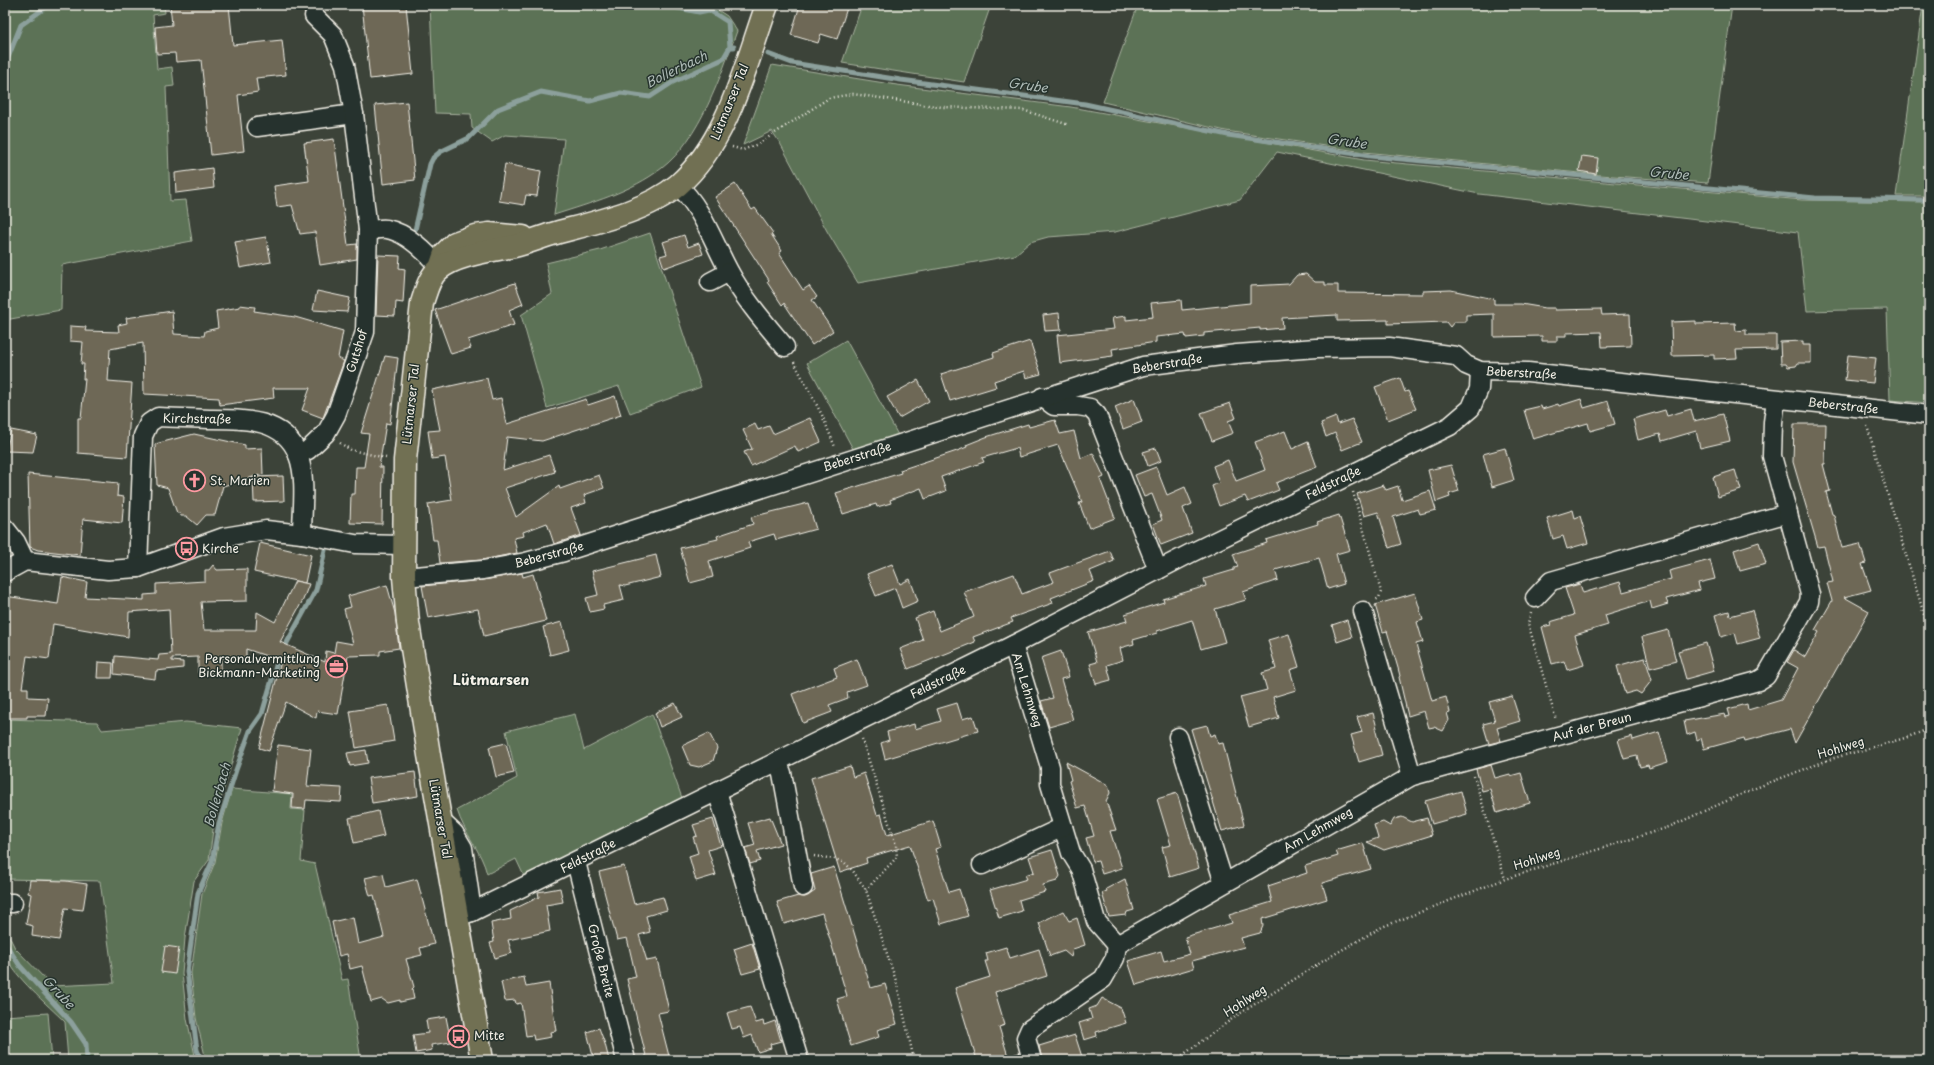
<svg xmlns="http://www.w3.org/2000/svg" width="1934" height="1065" font-family="'Playpen Sans',sans-serif">
  <rect width="100%" height="100%" fill="#3c4339"/>
  <filter id="ink" filterUnits="userSpaceOnUse"><feTurbulence type="fractalNoise" baseFrequency=".025" numOctaves="2"/><feDisplacementMap in="SourceGraphic" scale="8" xChannelSelector="R" yChannelSelector="G"/><feConvolveMatrix kernelMatrix="1 2 1 2 8 2 1 2 1" color-interpolation-filters="sRGB"/></filter>
  <g filter="url(#ink)">
    <g fill="#5b7256" stroke="#a8b29f">
      <path d="M5,5H164L165,13L153,15L157,69L172,67L174,86L166,87L170,201L186,200L192,241L62,265L61,310L5,320Z"/>
      <path d="M430,5H710L727,16L737,31C721,75 700,139 662,168C631,192 591,203 554,215L564,139L505,135L492,142L472,128L471,114L435,113Z"/>
      <path d="M862,5H991L964,82L842,63Z"/>
      <path d="M1138,5H1732L1708,183L1600,175L1364,152L1226,131L1103,102Z"/>
      <path d="M1923,5H1929V196H1896Z"/>
      <path d="M772,65L897,85L1071,107L1364,160L1802,200L1929,202V403L1890,400L1887,309L1807,311L1798,232L1479,194L1277,152L1240,200L1115,232L1048,237L1030,242L1015,255L858,283L827,231L780,143L772,131L743,145Z"/>
      <path d="M650,233L701,387L630,413L619,386L547,408L521,315L552,294L546,263L600,250Z"/>
      <path d="M846,340L898,435L853,449L807,363Z"/>
      <path d="M575,714L584,750L652,714L682,798L524,876L516,859L487,874C482,852 464,833 457,810L517,778L506,731Z"/>
      <path d="M5,719L97,722L102,730L186,722L242,728L214,822L209,860L194,881L185,938L182,973L187,1019L196,1060H68L65,1022C48,1005 13,976 5,954C2,945 5,926 5,916L9,936L15,948L52,986L114,983L100,881L5,879Z"/>
      <path d="M232,789L292,794L291,809L305,810L301,861L315,864L342,980L348,979L361,1060H206L196,1018L191,973L202,894L215,862L222,823Z"/>
      <path d="M48,1013L52,1060H5V1016Z"/>
    </g>
    <g fill="none" stroke-linecap="round" stroke-linejoin="round">
      <g stroke="#8ca09c" stroke-width="5">
        <path d="M663,5L699,12L709,10L728,22L730,47H734"/>
        <path d="M768,54L792,63L901,80L1085,104L1228,135L1370,156L1815,198L1929,200"/>
        <path d="M5,65L21,25L49,5"/>
        <path d="M415,230L430,164L433,158L440,152L469,138L498,109L541,92L590,101L621,93L650,97L673,82L723,59L730,47"/>
        <path d="M5,943L20,966L71,1022L86,1044L87,1060"/>
        <path d="M201,1060L197,1050L187,971L198,893L212,862L219,823L236,770L250,731L262,714L278,659L316,590L325,550"/>
      </g>
    </g>
    <g fill="#6e6856" stroke="#f4f1e8">
      <path d="M170,5H229L233,45L282,40L286,75L256,78L258,92L238,95L244,151L211,155L201,60L176,62L175,53L157,54L155,27L172,25Z"/>
      <path d="M362,5H406L413,74L370,79Z"/>
      <path d="M800,5H848L837,39L821,34L818,43L791,35Z"/>
      <path d="M407,102L415,180L383,184L375,105Z"/>
      <path d="M334,139L348,245L357,244V259L320,265L315,232L300,234L292,205L277,207L274,186L309,181L304,143Z"/>
      <path d="M1582,156L1598,158L1596,174L1579,171Z"/>
      <path d="M505,164L541,171L537,196L526,195L524,205L499,201Z"/>
      <path d="M212,168L214,188L176,193L175,173Z"/>
      <path d="M735,184L752,210L755,208L773,233L771,234L782,251L779,253L803,290L809,286L817,297L812,300L833,331L812,345L784,303L782,305L767,282L769,280L715,197Z"/>
      <path d="M684,235L688,247L699,243L703,254L664,268L660,256L667,254L663,242Z"/>
      <path d="M266,237L271,262L240,268L235,242Z"/>
      <path d="M378,255L400,256L399,268L405,269L403,303L396,302L395,316L376,315Z"/>
      <path d="M1306,274L1315,282H1325V285H1338V293L1423,294V291L1451,290L1494,299V304H1521L1545,308H1555V310L1601,309L1602,315L1630,314L1631,346L1602,347L1601,332L1566,333V336H1557V341H1542V336L1494,337V314L1466,315V322H1454L1450,327L1446,322L1388,324V320L1337,321V315L1282,318L1283,328L1260,330V328L1204,333V336L1186,338L1185,334L1156,337V342L1112,349L1113,356L1060,363L1057,335L1114,329L1112,318L1126,316V320L1153,317L1151,303L1181,300L1182,310L1250,303V286L1289,284L1297,275Z"/>
      <path d="M515,283L523,304L509,310L514,325L468,340L471,348L451,354L435,310Z"/>
      <path d="M317,291L350,298L347,312L313,310Z"/>
      <path d="M240,305L255,307L254,311L295,317L343,331L338,358L344,361L323,418L302,410L310,388H273L274,398L220,405L219,398L144,394L143,343L110,349L108,381L132,383L127,457L78,453V418H81L85,379H83L84,364H81L83,342L70,341V326L86,327L85,331L119,332L118,325L127,323L126,318L172,311L174,334L204,336L205,331L218,328L216,311L240,307Z"/>
      <path d="M1059,313L1061,330L1045,331L1043,315Z"/>
      <path d="M1696,321V324L1735,323L1736,331L1746,330V335H1776V349L1736,350L1737,358L1714,359V355L1672,356L1671,322Z"/>
      <path d="M1030,341L1041,374L1026,378L1024,371L994,381L996,387L950,401L941,374L994,357L993,353Z"/>
      <path d="M1803,341V345H1811V363H1798L1796,366L1788,367L1786,364H1781L1780,342Z"/>
      <path d="M1848,355L1876,358L1873,383L1845,380Z"/>
      <path d="M385,356L398,358L390,424L386,423L379,467H383L382,524L350,523L351,494H355L356,467H364L369,434L361,433Z"/>
      <path d="M487,378L492,400L501,398L507,424L586,399L588,405L615,396L621,415L542,441L507,437L503,470L549,455L555,472L505,488L516,517L559,486L560,489L599,475L604,488L584,495L586,503L571,508L581,535L554,544L547,523L523,532L524,536L514,538L517,553L482,560L440,563L437,540H433L428,504L452,500L445,457L432,459L428,431L440,430L432,390Z"/>
      <path d="M1400,378L1405,392L1408,391L1416,409L1388,420L1375,387Z"/>
      <path d="M918,380L929,401L899,418L887,397Z"/>
      <path d="M1134,399L1142,422L1123,429L1115,407Z"/>
      <path d="M1581,399L1584,408L1608,401L1615,424L1590,431L1588,423L1533,439L1524,410L1541,406L1542,409L1558,404L1559,406Z"/>
      <path d="M1230,403L1236,418L1228,421L1233,433L1212,441L1201,413Z"/>
      <path d="M1691,409L1694,421L1723,414L1730,441L1700,448L1696,431L1662,441L1660,434L1638,440L1633,419L1665,410L1667,416Z"/>
      <path d="M1336,417L1338,424L1352,419L1362,442L1342,450L1335,433L1326,437L1321,423Z"/>
      <path d="M810,418L821,442L798,452L795,446L751,466L744,452L752,449L743,430L755,424L758,430L769,426L773,434Z"/>
      <path d="M1055,420L1060,434L1074,431L1081,458L1093,453L1104,477L1100,479L1115,518L1089,528L1079,503L1082,502L1058,445L1019,457L1017,448L982,458L984,462L941,477L946,491L925,499L921,488L890,500L891,503L877,507L876,504L843,514L836,493L901,473L900,470L957,451L967,447L966,445L986,437L1028,424L1029,427Z"/>
      <path d="M1794,424H1826L1825,464H1823L1830,491L1826,492L1832,514L1834,515L1842,548L1860,544L1866,563L1862,564L1871,590L1844,597L1869,611L1795,743L1790,729L1745,741L1744,738L1704,749L1701,738L1697,740L1695,732L1687,735L1684,721L1725,714L1726,717L1730,716L1728,709L1747,704L1748,710L1781,700L1798,668L1787,662L1794,650L1805,657L1819,632L1815,630L1832,601L1827,583L1833,582L1824,546L1818,547L1793,462Z"/>
      <path d="M11,430L37,435L33,452L6,451Z"/>
      <path d="M1285,431L1292,449L1308,442L1317,467L1276,483L1279,490L1248,502L1245,496L1219,506L1212,486L1219,483L1213,466L1228,460L1236,481L1265,470L1255,442Z"/>
      <path d="M194,434L245,445V449L262,448L263,474L223,486L215,515H206L197,525L186,516H181L180,513H177L168,488L157,485L155,444Z"/>
      <path d="M1156,448L1161,461L1148,466L1143,452Z"/>
      <path d="M1505,448L1514,480L1492,487L1483,454Z"/>
      <path d="M1451,465L1459,491L1449,494L1450,497L1436,502L1428,470Z"/>
      <path d="M1156,467L1167,495L1185,487L1192,504L1183,508L1192,533L1161,545L1153,524L1162,520L1152,494L1144,497L1135,475Z"/>
      <path d="M1735,470L1741,490L1718,497L1713,477Z"/>
      <path d="M28,474L118,483L117,496L124,497L122,523L83,519L80,555L38,550L30,547Z"/>
      <path d="M283,476L284,501L254,502L253,477Z"/>
      <path d="M1383,485L1386,490L1398,486L1402,500L1430,491L1436,510L1420,514L1418,509L1393,517L1401,544L1389,548L1378,512L1364,516L1357,494Z"/>
      <path d="M808,503L816,529L776,540L774,534L748,542L750,548L709,561L713,577L690,583L680,548L718,539L717,536L753,524L751,517Z"/>
      <path d="M1573,510L1575,518L1580,516L1588,543L1567,549L1563,536L1553,539L1547,518Z"/>
      <path d="M1339,515L1350,550L1336,554L1344,584L1328,589L1319,558L1275,570L1278,580L1243,592L1246,600L1215,609L1225,642L1201,649L1192,620L1157,631V633L1133,640L1134,644L1120,648L1123,660L1107,665L1111,680L1096,684L1090,664L1097,662L1088,632L1127,621L1125,614L1164,602L1163,599L1206,586L1204,579L1234,570V568L1238,567L1233,554L1267,543L1266,540L1318,524L1317,522Z"/>
      <path d="M1759,542L1766,564L1740,571L1734,550Z"/>
      <path d="M260,543L311,555L305,583L254,572Z"/>
      <path d="M1110,551L1114,561L1090,571L1094,581L1051,598L1053,603L1011,618L1013,622L973,637L975,642L908,669L900,649L923,640L915,618L933,611L940,631L974,617L964,592L1014,574L1022,594L1054,582L1050,573Z"/>
      <path d="M656,555L661,577L625,586L620,585L624,600L603,605L604,609L590,612L586,598L598,595L592,571Z"/>
      <path d="M1710,560L1715,579L1698,583L1700,590L1666,599L1668,604L1652,609L1650,601L1605,615L1608,625L1575,635L1584,665L1567,670L1564,661L1552,664L1542,627L1551,625L1550,622L1574,615L1565,588L1580,584L1583,593L1620,582L1623,592L1671,579L1669,571Z"/>
      <path d="M892,564L900,584L910,579L918,601L902,608L895,588L876,596L867,574Z"/>
      <path d="M213,565L217,570L247,569V601L201,602L204,630H256L257,612L275,622L295,581L309,584L303,600L280,642L325,662L326,651L334,653L336,641L353,644L344,609L351,607L348,596L387,585L395,613L399,648L380,651V655L348,656L338,714L317,711L316,718L286,702L269,751L259,748L281,661L246,649V658H221V673H198V657L172,658V661L183,662V668L156,671L155,679L114,674L115,656L158,660L159,655L171,654L169,609L129,612L128,637L53,624L49,659L27,656L22,688H28V697L48,698L46,716H27V718H5V596L58,604L62,577L87,582L85,597L144,600V595L156,594V584L205,581V570H209Z"/>
      <path d="M522,573L523,577L533,574L546,621L484,636L478,609L428,618L422,586L484,580Z"/>
      <path d="M1415,593L1423,620L1417,622L1423,642L1416,644L1432,701L1446,697L1450,712L1447,713L1449,720L1443,731L1434,727L1429,728L1424,711L1408,716L1399,677L1400,676L1398,668L1387,631L1383,632L1375,605Z"/>
      <path d="M1752,610L1760,638L1738,644L1735,633L1721,637L1715,615L1729,611L1730,616Z"/>
      <path d="M1347,620L1352,637L1337,642L1332,625Z"/>
      <path d="M562,622L569,650L550,655L543,627Z"/>
      <path d="M1668,630L1676,661L1650,668L1642,637Z"/>
      <path d="M1289,634L1299,667L1290,670L1296,690L1273,697L1279,718L1249,727L1240,697L1267,690L1262,673L1276,669L1268,640Z"/>
      <path d="M1706,643L1714,671L1686,679L1678,651Z"/>
      <path d="M1061,651L1069,677L1061,679L1073,720L1049,727L1041,701L1053,698L1041,658Z"/>
      <path d="M1645,658L1652,680L1641,694L1636,691L1625,694L1617,666Z"/>
      <path d="M857,659L867,685L847,692L848,698L829,705L832,712L803,723L792,694L837,677L834,668Z"/>
      <path d="M98,662L113,663L112,678H97Z"/>
      <path d="M1512,696L1520,721L1497,728L1501,741L1489,744L1483,724L1495,721L1489,702Z"/>
      <path d="M675,703L682,717L660,727L655,713Z"/>
      <path d="M957,703L962,719L973,716L978,731L885,759L881,743L889,740L887,732L914,724L915,729L941,721L937,709Z"/>
      <path d="M388,705L394,741L356,748L350,711Z"/>
      <path d="M1373,713L1377,728H1375L1382,755L1359,762L1351,735L1362,732L1357,717Z"/>
      <path d="M1207,725L1210,736L1215,734L1218,744L1223,743L1244,825L1222,831L1191,729Z"/>
      <path d="M1659,732L1668,762L1649,768L1648,765L1640,767L1637,756L1624,759L1618,740L1632,736L1633,740Z"/>
      <path d="M709,733L717,748L713,761L699,767L690,765L682,746Z"/>
      <path d="M506,743L514,773L496,777L489,747Z"/>
      <path d="M278,745L311,749L307,786L342,788L341,802L306,800L305,809L292,808L293,794L272,791Z"/>
      <path d="M366,750L368,763L350,766L347,753Z"/>
      <path d="M1066,762L1108,785L1110,793L1106,801L1116,830L1110,831L1122,868L1102,874L1098,861L1093,862L1086,838L1094,836L1085,806L1077,808L1069,781L1071,780Z"/>
      <path d="M1491,765L1495,778L1510,774V776L1521,773L1530,803L1497,813L1490,789L1482,791L1476,769Z"/>
      <path d="M850,766L853,777L864,773L877,815L881,814L887,835L933,821L941,847L935,849L949,892L959,889L968,916L941,924L933,898L928,900L910,845L866,858L867,863L840,872L811,778Z"/>
      <path d="M415,772L418,796L372,803L368,778Z"/>
      <path d="M1461,791L1467,814L1432,824L1425,801Z"/>
      <path d="M1177,793L1199,868L1170,877L1162,847L1171,845L1157,799Z"/>
      <path d="M378,811L384,836L354,843L349,818Z"/>
      <path d="M770,817L781,844L757,851L760,861L750,864L745,848L755,845L748,823Z"/>
      <path d="M1402,817L1412,822L1427,818L1432,835L1384,850L1367,842L1378,838L1374,825L1383,822L1390,826L1394,819Z"/>
      <path d="M713,819L721,846L708,850L716,875L696,881L689,856L698,853L693,837L697,836L693,825Z"/>
      <path d="M1363,843L1371,869L1322,883L1327,899L1262,919L1263,926L1260,933L1241,938L1244,947L1192,961L1194,968L1136,985L1128,961L1161,951L1164,961L1190,954L1185,937L1232,923L1229,915L1272,902L1268,886L1307,873L1305,866L1338,856L1336,851Z"/>
      <path d="M1052,850L1060,876L1057,881L1043,885L1045,892L1019,900L1022,911L999,918L990,890L1027,879L1025,875L1034,872L1029,857Z"/>
      <path d="M624,866L634,904L663,897L667,910L646,916L650,932L639,935L647,961L657,959L669,1011L658,1013L670,1060H647L627,979L636,977L627,938L617,940L599,872Z"/>
      <path d="M834,867L871,988L885,984L897,1024L877,1030L879,1037L851,1046L837,999L847,996L822,913L784,924L777,902L798,896L805,897L809,895L815,891L811,874Z"/>
      <path d="M383,874L386,887L417,879L434,944L420,948L422,955L406,959L414,987L412,989L414,999L400,1002V1000L388,1003L382,999L371,1002L362,966L350,969L347,954L339,956L332,922L353,917L358,944L384,937L374,895L370,896L365,878Z"/>
      <path d="M1125,879L1134,910L1127,912L1126,915L1109,917L1102,893L1107,891L1106,889Z"/>
      <path d="M30,880L66,881L87,884L83,910L65,908L59,940L32,936L33,926L26,924L31,894L28,893Z"/>
      <path d="M560,888L563,902L546,905L550,931L508,940L512,953L495,958L490,943L494,942L491,923L511,919L510,911L539,897L538,892Z"/>
      <path d="M1063,911L1069,921L1077,918L1085,945L1073,949L1071,957L1064,951L1050,956L1039,923Z"/>
      <path d="M752,943L760,969L742,974L734,949Z"/>
      <path d="M165,946L179,948L175,974L161,972Z"/>
      <path d="M1006,947L1010,958L1039,949L1047,976L995,992L1005,1025L999,1027L1008,1056L1019,1053L1021,1060H977L955,988L990,977L985,961H988L986,953Z"/>
      <path d="M524,977L526,987L549,983L556,1031L550,1032L551,1037L534,1040L533,1035L526,1036L521,1003L516,1004L515,1000L505,1001L501,982Z"/>
      <path d="M1102,998L1121,1008L1126,1023L1096,1032L1097,1036L1084,1040L1079,1023L1092,1019L1089,1009L1097,1006Z"/>
      <path d="M750,1007L756,1023L763,1021L764,1025L775,1021L781,1041L770,1044L771,1048L758,1052L752,1035L744,1038L740,1027L732,1029L727,1013Z"/>
      <path d="M446,1017L451,1042L431,1045L432,1050L416,1053L413,1035L428,1033L426,1020Z"/>
      <path d="M599,1028L605,1044L609,1060H594L587,1032Z"/>
      <path d="M1075,1035L1083,1060H1042L1039,1046Z"/>
    </g>
    <g fill="none" stroke-linecap="round" stroke-linejoin="round">
      <defs>
        <g id="minor">
          <path d="M257,127L354,114"/>
          <path d="M677,185C701,205 714,244 729,271C744,299 765,323 785,347"/>
          <path d="M368,230C374,230 381,228 387,229C408,233 427,253 440,268"/>
          <path d="M710,282L729,272"/>
          <path d="M1042,397L1054,406H1078L1090,408L1097,415L1158,570"/>
          <path d="M298,455L308,450L326,433L336,415L365,332L368,230L354,114L345,65L333,35L314,16"/>
          <path d="M5,528L16,542L25,561"/>
          <path d="M138,568L143,436L149,423L158,417C175,418 192,418 209,419C242,419 285,418 298,455C307,479 302,509 302,534"/>
          <path d="M5,572L25,561L108,570L138,568L224,537L266,530L302,534L355,544L403,545"/>
          <path d="M404,577L483,570L526,562L564,552L1143,366L1237,354L1316,348L1389,347L1456,356L1466,365L1480,371L1528,372L1929,415"/>
          <path d="M1535,598L1551,581L1788,513"/>
          <path d="M1363,611L1412,776"/>
          <path d="M1013,645L1050,767V784L1071,853L1081,869L1096,921L1117,945"/>
          <path d="M1178,737L1224,883"/>
          <path d="M777,761L782,773L803,887"/>
          <path d="M717,791L799,1060"/>
          <path d="M441,821L454,833L463,848L472,912"/>
          <path d="M576,862L626,1060"/>
          <path d="M982,865L1063,827"/>
          <path d="M5,903H13"/>
          <path d="M456,917L472,912L1013,645L1189,554L1450,426L1471,408L1479,389L1480,371"/>
          <path d="M1032,1060L1026,1038L1030,1029L1103,979L1115,958L1117,945L1412,776L1758,681L1766,676L1809,602L1810,594L1772,456L1773,422L1776,400"/>
        </g>
        <g id="major">
          <path d="M440,268L445,253L455,243L475,236L489,234L523,237"/>
          <path d="M482,1060L429,755L408,623L404,577L405,460L422,303C426,291 429,277 439,269C457,254 492,251 514,246C527,243 539,238 552,234C592,223 646,212 678,185C728,142 745,66 767,5"/>
        </g>
      </defs>
      <use href="#minor" stroke="#f4f1e8" stroke-width="21"/>
      <use href="#major" stroke="#f4f1e8" stroke-width="25"/>
      <g stroke="#f4f1e8" stroke-width="2.5" stroke-dasharray="1 3" stroke-linecap="butt">
        <path d="M732,147L743,150L758,144L829,98L853,94L942,107L1023,110L1069,125"/>
        <path d="M794,362L822,415L835,447"/>
        <path d="M1867,426L1929,631"/>
        <path d="M340,443L351,450L386,458"/>
        <path d="M1353,492L1381,592L1379,598L1375,600"/>
        <path d="M1531,613L1528,623L1556,720"/>
        <path d="M862,739L896,845L897,857L866,890"/>
        <path d="M1474,776L1505,879"/>
        <path d="M814,856L835,859L845,863L853,871L866,890L897,984L914,1060"/>
        <path d="M1176,1060L1236,1016L1333,955L1382,927L1505,879L1669,827L1753,789L1831,759L1905,738L1929,729"/>
      </g>
      <use href="#minor" stroke="#26332d" stroke-width="18"/>
      <use href="#major" stroke="#716f52" stroke-width="22"/>
    </g>
  </g>
  <defs>
    <symbol id="church-ring" viewBox="-11 -11 22 22"><circle r="9.5" fill="#26332d" stroke="#ff9aa2" stroke-width="1.5"/><path d="M-1.2-6h2.4v3.5h3.3v2.4h-3.3V6h-2.4V-.1h-3.3v-2.4h3.3Z" fill="#ff9aa2"/></symbol>
    <symbol id="bus-ring" viewBox="-11 -11 22 22"><circle r="9.5" fill="#26332d" stroke="#ff9aa2" stroke-width="1.5"/><path d="M-5-6H5V4H4V6H2V4H-2V6H-4V4H-5ZM-3.5-4V0h7V-4ZM-3.5 1.2v1.5H-2V1.2ZM2 1.2v1.5H3.5V1.2Z" fill="#ff9aa2"/></symbol>
    <symbol id="office-ring" viewBox="-11 -11 22 22"><circle r="9.5" fill="#26332d" stroke="#ff9aa2" stroke-width="1.5"/><path d="M-6-3h4V-5.5h4V-3h4V5H-6ZM-1-4.5V-3h2v-1.5ZM-6 0V1H6V0Z" fill="#ff9aa2"/></symbol>
  </defs>
  <g fill-rule="evenodd">
    <use href="#church-ring" x="182" y="468" width="25" height="25"/>
    <use href="#bus-ring" x="174" y="536" width="25" height="25"/>
    <use href="#office-ring" x="324" y="654" width="25" height="25"/>
    <use href="#bus-ring" x="446" y="1024" width="25" height="25"/>
  </g>
  <g text-anchor="middle" stroke-width="3" stroke-linejoin="round" paint-order="stroke">
    <g font-size="12" fill="#f4f1e8" stroke="#26332d">
      <text transform="translate(730 102) rotate(-68)" y="4">Lütmarser Tal</text>
      <text transform="translate(357 351) rotate(-73)" y="4">Gutshof</text>
      <text transform="translate(1167 364) rotate(-9)" y="4">Beberstraße</text>
      <text transform="translate(1521 373) rotate(3)" y="4">Beberstraße</text>
      <text transform="translate(411 404) rotate(-84)" y="4">Lütmarser Tal</text>
      <text transform="translate(1843 406) rotate(6)" y="4">Beberstraße</text>
      <text transform="translate(197 419) rotate(1)" y="4">Kirchstraße</text>
      <text transform="translate(857 457) rotate(-18)" y="4">Beberstraße</text>
      <text transform="translate(1333 483) rotate(-26)" y="4">Feldstraße</text>
      <text transform="translate(549 555) rotate(-15)" y="4">Beberstraße</text>
      <text transform="translate(938 682) rotate(-26)" y="4">Feldstraße</text>
      <text transform="translate(1027 690) rotate(73)" y="4">Am Lehmweg</text>
      <text transform="translate(1592 727) rotate(-15)" y="4">Auf der Breun</text>
      <text transform="translate(1841 748) rotate(-17)" y="4">Hohlweg</text>
      <text transform="translate(440 819) rotate(80)" y="4">Lütmarser Tal</text>
      <text transform="translate(1318 830) rotate(-30)" y="4">Am Lehmweg</text>
      <text transform="translate(588 856) rotate(-27)" y="4">Feldstraße</text>
      <text transform="translate(1537 859) rotate(-18)" y="4">Hohlweg</text>
      <text transform="translate(601 961) rotate(76)" y="4">Große Breite</text>
      <text transform="translate(1245 1001) rotate(-33)" y="4">Hohlweg</text>
    </g>
    <g font-size="12" fill="#f4f1e8" stroke="#26332d" text-anchor="start">
      <text x="210" y="485">St. Marien</text>
      <text x="202" y="553">Kirche</text>
      <text x="320" y="663" text-anchor="end">Personalvermittlung<tspan x="320" dy="14">Bickmann-Marketing</tspan></text>
      <text x="474" y="1040">Mitte</text>
    </g>
    <g font-size="13" font-style="italic" fill="#aebbb6" stroke="#26332d">
      <text transform="translate(676 69) rotate(-26)" y="5">Bollerbach</text>
      <text transform="translate(1028 85) rotate(8)" y="5">Grube</text>
      <text transform="translate(1347 141) rotate(8)" y="5">Grube</text>
      <text transform="translate(1669 173) rotate(5)" y="5">Grube</text>
      <text transform="translate(217 795) rotate(-74)" y="5">Bollerbach</text>
      <text transform="translate(59 992) rotate(47)" y="5">Grube</text>
    </g>
    <g font-size="14" font-weight="bold" fill="#f4f1e8" stroke="#26332d">
      <text x="491" y="685">Lütmarsen</text>
    </g>
  </g>
  <rect width="1934" height="1065" fill="none" stroke="#26332d" stroke-width="20"/>
  <rect x="10" y="10" width="1914" height="1045" fill="none" stroke="#f4f1e8" stroke-width="1.5" filter="url(#ink)"/>
</svg>
